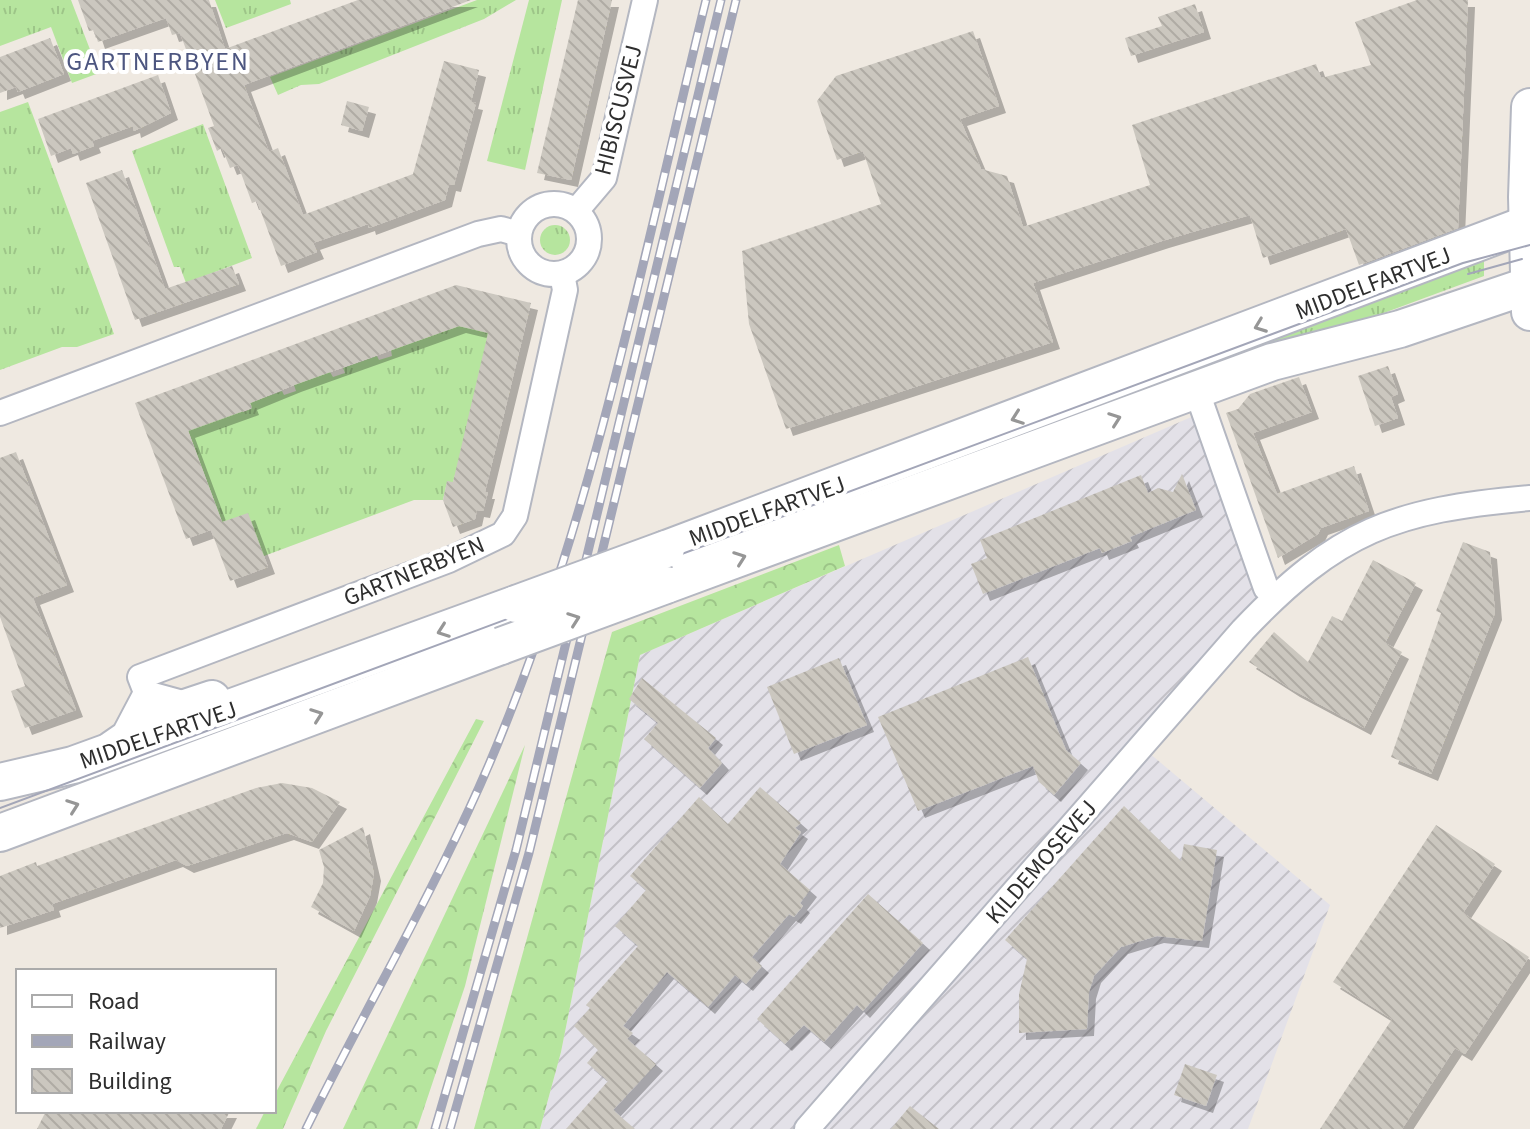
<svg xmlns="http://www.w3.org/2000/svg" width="1530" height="1129" font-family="'Source Sans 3',sans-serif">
  <defs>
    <pattern id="industrial-furrows" width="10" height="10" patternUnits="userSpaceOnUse" patternTransform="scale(2)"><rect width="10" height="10" fill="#e3e1e8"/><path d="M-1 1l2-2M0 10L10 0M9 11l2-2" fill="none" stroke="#c3c1c7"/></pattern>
    <pattern id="grass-tufts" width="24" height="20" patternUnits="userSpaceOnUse" patternTransform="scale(2)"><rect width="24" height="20" fill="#b6e59e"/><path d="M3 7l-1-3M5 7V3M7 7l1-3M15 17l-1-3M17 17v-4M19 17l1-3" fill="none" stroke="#9dc588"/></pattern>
    <pattern id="forest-crowns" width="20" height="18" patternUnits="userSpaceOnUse" patternTransform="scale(2)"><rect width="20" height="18" fill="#b6e59e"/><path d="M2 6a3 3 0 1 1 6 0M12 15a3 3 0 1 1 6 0" fill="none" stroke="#9dc588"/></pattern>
    <pattern id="building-back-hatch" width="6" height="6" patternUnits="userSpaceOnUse" patternTransform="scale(2)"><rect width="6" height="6" fill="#cbc7bf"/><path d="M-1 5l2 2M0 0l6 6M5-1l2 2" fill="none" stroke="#afaba4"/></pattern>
    <filter id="shadow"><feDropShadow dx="7" dy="7" stdDeviation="0" flood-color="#0004"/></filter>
  </defs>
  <rect width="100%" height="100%" fill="#efe9e1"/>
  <path fill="url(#industrial-furrows)" d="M1196,415L1261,600L1136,742L1330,905L1248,1129H540L561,1052L640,655Z"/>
  <g fill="url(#grass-tufts)">
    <path d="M0,0H71L99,73L72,83L51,27L0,46Z"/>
    <path d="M215,0H290L291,4L226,28Z"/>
    <path d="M477,0H516L484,19L319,84L301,85L278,95L270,77Z"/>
    <path d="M529,0H562L525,170L487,161Z"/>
    <path d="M28,102L114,334L77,347H62L0,370V112Z"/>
    <path d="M203,124L252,258L186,283L180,267H174L132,151Z"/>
    <circle cx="555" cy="240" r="15"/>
    <path d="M1484,251V276L667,578V555Z"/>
    <path d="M459,326L496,334L453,482H447L443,500H414L264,556L222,522L187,427L240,407L243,412L251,409L250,403L282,391L284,395L296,391L294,385L330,372L333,377L345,373L343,368L377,356L379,360L392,356L391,350Z"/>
  </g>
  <g fill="url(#forest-crowns)">
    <path d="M839,545L845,566L640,655L561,1052L540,1129H474L612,632Z"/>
    <path d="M476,719L484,721L326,1031L283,1129H256L265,1111H274V1096Z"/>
    <path d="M525,745L465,986L417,1129H343Z"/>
  </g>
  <g fill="url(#building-back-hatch)" filter="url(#shadow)">
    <path d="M78,0H209L225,49L358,0H471L244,85L269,152L278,148L303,215L413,174L444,61L479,70L471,102L476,103L454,185L449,184L445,200L369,228L368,224L313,243L317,252L281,266L257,201L252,203L238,165L230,168L222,148L217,151L208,128L214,126L180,33L172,35L166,18L98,42L94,30L89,31Z"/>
    <path d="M578,0H612L571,180L537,173Z"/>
    <path d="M1417,0H1468L1458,228L1359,265L1346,229L1263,258L1250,215L1162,241L1033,283L1053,342L786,429L749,324L742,251L881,204L863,151L837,160L817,101L836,76L973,31L999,106L960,119L981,169L1007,176L1023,227L1150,185L1132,125L1316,64L1321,78L1371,65L1355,22Z"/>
    <path d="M1195,4L1204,32L1131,56L1125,38L1162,26L1158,17Z"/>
    <path d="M50,38L64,74L18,92L16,87L0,93V57Z"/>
    <path d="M158,75L171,113L134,131L133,126L92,141L94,146L73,154L71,148L51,156L38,119Z"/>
    <path d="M347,101L369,107L362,131L341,125Z"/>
    <path d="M122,170L165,289L232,266L239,284L135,320L86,183Z"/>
    <path d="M456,285L531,303L485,492H488L483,511L477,510L475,519L453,527L443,500L447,481L453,482L488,333L459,326L294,385L250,403L252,408L188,431L222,522L248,513L268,567L230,581L211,530L186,539L135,403Z"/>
    <path d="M1388,366L1398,394L1391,397L1398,418L1375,426L1358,376Z"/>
    <path d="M1299,377L1312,412L1253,433L1277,494L1354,466L1369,511L1321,528L1318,534L1278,558L1226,413L1238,409L1250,394Z"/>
    <path d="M16,452L67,585L33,598L76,710L25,728L11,691L25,686L0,617V458Z"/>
    <path d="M1182,474L1196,510L1130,537L1132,541L1102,553L1100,548L983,594L971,564L987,558L980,540L1141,475L1148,493L1158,488L1173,492Z"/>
    <path d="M1463,542L1490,552L1495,613L1431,774L1391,757L1441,613L1436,611Z"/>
    <path d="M1373,560L1416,583L1385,643L1402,652L1364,728L1293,690L1249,662L1274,632L1308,662L1332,616L1342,621Z"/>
    <path d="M1028,657L1066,750L1081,763L1054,795L1039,782L1033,766L918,811L878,717Z"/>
    <path d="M839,658L867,725L794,754L767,687Z"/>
    <path d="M642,678L716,738L708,748L722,763L700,788L644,739L658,723L629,699Z"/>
    <path d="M282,783L312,788L340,802L312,842L287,833L187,866L176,860L52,904L54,910L0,928V876L36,862L37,866L256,788Z"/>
    <path d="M760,787L801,823L795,828L801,832L780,864L810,890L800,903L803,906L794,917L789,914L752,957L762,966L746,984L735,975L708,1007L667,972L623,1026L633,1033L627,1039L656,1064L613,1110L635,1129H566L608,1081L587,1063L598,1050L574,1026L590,1008L586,1005L638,946L615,926L646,890L630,876L699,797L728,824Z"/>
    <path d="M1124,806L1181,861L1184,844L1217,850L1202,941L1157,936L1121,947L1094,976L1089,992L1087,1029L1019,1033V994L1027,959L1005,940Z"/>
    <path d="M1436,825L1495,864L1463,913L1529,957L1465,1054L1455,1048L1402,1129H1320L1392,1019L1333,982Z"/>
    <path d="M363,827L374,874L370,896L354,931L311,907L323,883L324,867L319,850Z"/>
    <path d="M868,894L923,943L863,1011L857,1005L824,1042L804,1025L785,1044L757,1019Z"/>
    <path d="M1185,1064L1217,1075L1206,1106L1174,1095Z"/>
    <path d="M910,1106L939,1129H891Z"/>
    <path d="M46,1111H230L221,1129H37Z"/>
  </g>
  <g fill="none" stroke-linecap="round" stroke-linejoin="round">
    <defs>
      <g id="street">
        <circle cx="554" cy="239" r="35"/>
        <path d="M576,211L604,178L645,0"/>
        <path d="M1196,389L1266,588L1275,596"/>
        <path d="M0,413L478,234L501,229L519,234"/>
        <path d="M149,700L140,677L449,560L503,534L515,516L565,290L562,274"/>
        <path d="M807,1129L1243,630C1338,530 1394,510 1530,498"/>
      </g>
      <g id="secondary">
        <path d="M1530,107L1527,197L1530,312"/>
        <path d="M666,549L1530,223"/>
        <path d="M666,585L1272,362L1400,329L1530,285"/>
        <path d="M113,749L129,738L149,700L182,709L212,699"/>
        <path d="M0,782L73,765L516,604"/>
        <path d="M0,833L501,646"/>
      </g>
    </defs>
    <use href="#street" stroke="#b4b7c1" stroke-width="28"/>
    <use href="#secondary" stroke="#b4b7c1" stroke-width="40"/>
    <use href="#street" stroke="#fff" stroke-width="24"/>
    <use href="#secondary" stroke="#fff" stroke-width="36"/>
    <g stroke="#a3a6b8" stroke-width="2">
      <path d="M1468,274L1522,259"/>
      <path d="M0,808L1463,263L1530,245"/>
    </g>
    <defs>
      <g id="rail">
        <path d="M306,1129C372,995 449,867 504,728C598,494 646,244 706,0"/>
        <path d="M435,1129L516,850L721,0"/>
        <path d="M450,1129L529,853L736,0"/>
      </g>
    </defs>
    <use href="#rail" stroke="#a3a6b8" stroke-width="9"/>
    <use href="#rail" stroke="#fff" stroke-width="6" stroke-dasharray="18" stroke-linecap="butt"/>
    <defs>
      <g id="secondary-bridge">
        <path d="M516,604L666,549"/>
        <path d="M501,646L666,585"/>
      </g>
    </defs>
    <use href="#secondary-bridge" stroke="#b4b7c1" stroke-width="40" stroke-linecap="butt"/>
    <use href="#secondary-bridge" stroke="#fff" stroke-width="36"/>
  </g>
  <defs><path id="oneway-chevron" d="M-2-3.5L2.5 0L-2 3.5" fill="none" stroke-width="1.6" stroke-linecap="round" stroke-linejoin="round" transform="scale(2)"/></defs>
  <g stroke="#969696">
    <use href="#oneway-chevron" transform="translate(1260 326) rotate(159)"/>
    <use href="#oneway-chevron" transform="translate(1017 418) rotate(160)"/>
    <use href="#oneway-chevron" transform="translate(1115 419) rotate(-20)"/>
    <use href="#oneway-chevron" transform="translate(740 558) rotate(-20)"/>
    <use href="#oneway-chevron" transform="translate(574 619) rotate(-20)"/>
    <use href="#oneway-chevron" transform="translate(443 631) rotate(160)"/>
    <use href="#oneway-chevron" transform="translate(317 715) rotate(-20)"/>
    <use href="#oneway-chevron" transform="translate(73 806) rotate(-20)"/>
  </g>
  <g text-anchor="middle" stroke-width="8" stroke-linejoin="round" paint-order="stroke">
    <g font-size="24" fill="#2e2e2e" stroke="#fff">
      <text transform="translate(618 110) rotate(-76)" y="8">HIBISCUSVEJ</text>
      <text transform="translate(1373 283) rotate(-21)" y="8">MIDDELFARTVEJ</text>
      <text transform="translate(767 511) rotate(-20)" y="8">MIDDELFARTVEJ</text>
      <text transform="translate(414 571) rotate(-22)" y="8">GARTNERBYEN</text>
      <text transform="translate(158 735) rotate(-19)" y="8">MIDDELFARTVEJ</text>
      <text transform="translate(1041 862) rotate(-49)" y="8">KILDEMOSEVEJ</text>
    </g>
    <g font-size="26" letter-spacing="2" fill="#4d5680" stroke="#fff">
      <text x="158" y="70">GARTNERBYEN</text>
    </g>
  </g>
  <rect x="16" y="969" width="260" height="144" fill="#ffffff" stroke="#ababab" stroke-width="2"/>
  <rect x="32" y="995" width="40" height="12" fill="#ffffff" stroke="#ababab" stroke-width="2"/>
  <text x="88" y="1009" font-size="24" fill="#2e2e2e">Road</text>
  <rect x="32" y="1035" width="40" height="12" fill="#a3a6b8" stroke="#ababab" stroke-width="2"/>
  <text x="88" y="1049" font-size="24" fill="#2e2e2e">Railway</text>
  <rect x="32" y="1069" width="40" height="24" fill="url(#building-back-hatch)" stroke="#ababab" stroke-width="2"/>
  <text x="88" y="1089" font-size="24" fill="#2e2e2e">Building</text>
</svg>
